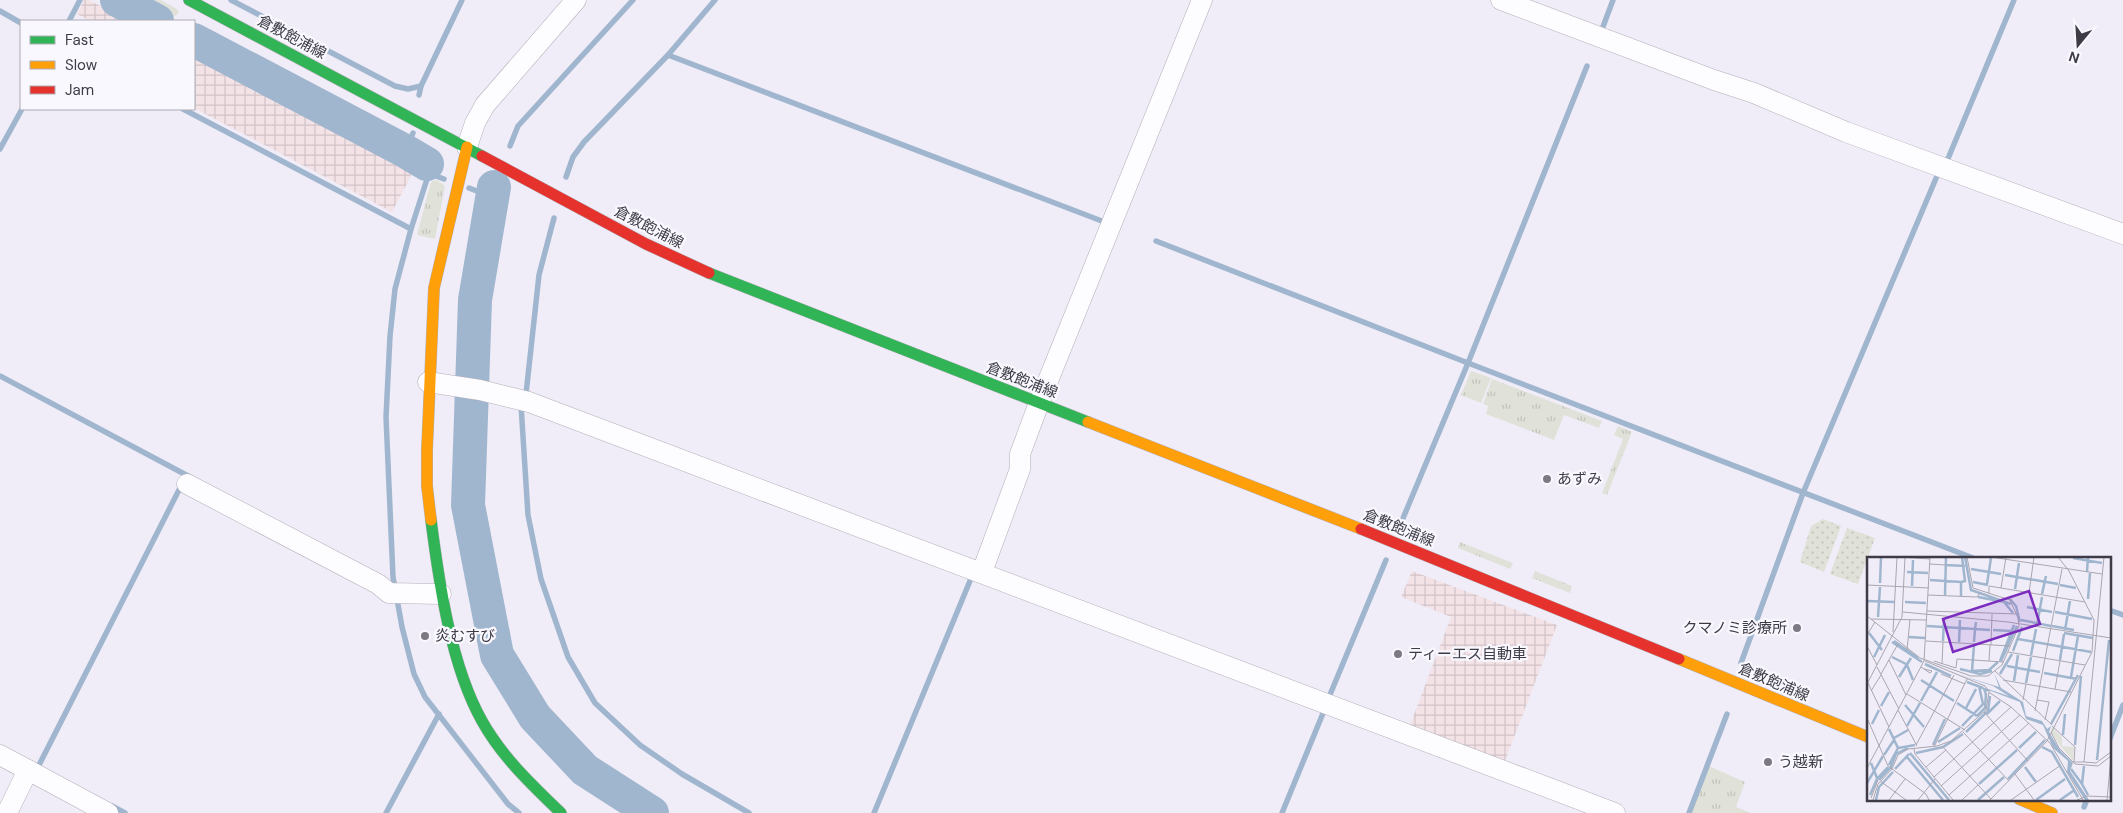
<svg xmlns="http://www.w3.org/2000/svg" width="2123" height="813" font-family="'DM Sans','Noto Sans JP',sans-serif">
  <defs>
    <pattern id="industrial-grid" width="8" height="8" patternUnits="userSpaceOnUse" patternTransform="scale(1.25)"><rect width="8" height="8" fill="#f3e3e7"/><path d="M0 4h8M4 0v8" fill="none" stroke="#d1c4c8"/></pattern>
    <pattern id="grass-tufts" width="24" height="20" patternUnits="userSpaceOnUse" patternTransform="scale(1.25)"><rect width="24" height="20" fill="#e0e2d9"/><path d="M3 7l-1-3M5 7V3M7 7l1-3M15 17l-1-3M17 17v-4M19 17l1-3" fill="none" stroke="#c1c3bc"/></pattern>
    <pattern id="garden-dots" width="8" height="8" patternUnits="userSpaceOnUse" patternTransform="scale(1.25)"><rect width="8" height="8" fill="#e0e2d9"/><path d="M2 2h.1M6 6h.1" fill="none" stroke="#c1c3bc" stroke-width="1.8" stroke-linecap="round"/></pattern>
  </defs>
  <rect width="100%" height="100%" fill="#f0edf8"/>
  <g fill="url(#industrial-grid)">
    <path d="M84,0H89L129,21H90L77,14Z"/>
    <path d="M194,55L414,170L392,212L194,108Z"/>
    <path d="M1412,571L1557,625L1505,761L1410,725L1451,617L1401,597Z"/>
  </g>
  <g fill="url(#grass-tufts)">
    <path d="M133,0H161L177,9L179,13L171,19Z"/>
    <path d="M437,180L445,186L435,239L417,235L430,185L432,181Z"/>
    <path d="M1471,371L1491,378L1481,403L1461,395Z"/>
    <path d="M1492,379L1602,421L1599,428L1564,415L1554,440L1486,414L1488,406L1483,404Z"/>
    <path d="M1618,426L1632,432L1607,495L1602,493L1623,439L1614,435Z"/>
    <path d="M1460,542L1513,563L1510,569L1458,548Z"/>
    <path d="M1535,571L1572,586L1570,593L1532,578Z"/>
    <path d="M1709,766L1745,782L1736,807L1751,813H1691Z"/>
  </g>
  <g fill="url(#garden-dots)">
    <path d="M1823,519L1841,526L1824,572L1800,562L1811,526Z"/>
    <path d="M1847,528L1875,538L1858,584L1830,574Z"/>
  </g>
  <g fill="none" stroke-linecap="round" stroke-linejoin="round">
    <g stroke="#a0b6ce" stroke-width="5.5">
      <path d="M231,0L395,86L408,89L421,86"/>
      <path d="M0,11L21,23"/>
      <path d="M69,21L80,0"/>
      <path d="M1601,32L1613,0"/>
      <path d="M668,55L1107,223"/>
      <path d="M419,95L421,86L462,0"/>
      <path d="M183,109L411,229"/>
      <path d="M510,146L518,126L633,0"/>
      <path d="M0,149L22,109"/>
      <path d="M405,151L413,133"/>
      <path d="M1942,160L1947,161L2014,0"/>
      <path d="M427,164L428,176L411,229L395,289L390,336L386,417L393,577L402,627L414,674L425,697L508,804L519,813"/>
      <path d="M428,173L444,179"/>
      <path d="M566,177L573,157L584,142L668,55L715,0"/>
      <path d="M469,188L492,197"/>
      <path d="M1156,241L1468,363L1587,66"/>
      <path d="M0,376L190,477"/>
      <path d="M526,394L539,275L554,218"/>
      <path d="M521,405L528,515L541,579L568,657L595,703L640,745L682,774L749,813"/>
      <path d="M1401,523L1468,363L1973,558"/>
      <path d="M2109,610L2123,615"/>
      <path d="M1741,663L1803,493L1937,176"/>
      <path d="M1329,697L1386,560"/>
      <path d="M2109,741L2123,705"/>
      <path d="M37,769L182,484"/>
      <path d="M112,806L125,813"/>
      <path d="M2084,807L2087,799"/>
      <path d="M386,813L439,714"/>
      <path d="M874,813L972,576L970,575"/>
      <path d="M1282,813L1326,706"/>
      <path d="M1689,813L1727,714"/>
    </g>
    <g stroke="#a0b6ce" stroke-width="34">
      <path d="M117,0L157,21"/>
      <path d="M194,40L405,151L427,164"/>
      <path d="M494,187L475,300L468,505L497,655L535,717L585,770L652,813"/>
    </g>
    <defs>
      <g id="street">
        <path d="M1501,0L1714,80L1754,93L1846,132L2123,234"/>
        <path d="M467,147L475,123L485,105L576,0"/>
        <path d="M428,382L480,390L529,402L1615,813"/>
        <path d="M187,484L378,584L389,593L441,594"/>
        <path d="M982,572L1020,469V454L1039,403L1202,0"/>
        <path d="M0,755L108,813"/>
        <path d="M7,813L28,770"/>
      </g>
      <g id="fast">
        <path d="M189,0L482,156"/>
        <path d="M709,273L1088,422"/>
        <path d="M431,520C439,583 451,666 482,721C502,757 532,785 561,813"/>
      </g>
      <g id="slow">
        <path d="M1088,422L1361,529"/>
        <path d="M431,520L427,486V450L434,288L467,147"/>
        <path d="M1679,659L1868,737"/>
        <path d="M2019,799L2052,813"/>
      </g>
      <g id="jam">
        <path d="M482,156L646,244L709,273"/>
        <path d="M1361,529L1679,659"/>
      </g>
    </defs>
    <use href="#street" stroke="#b2afb9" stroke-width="21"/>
    <use href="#fast" stroke="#b2afb9" stroke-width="12"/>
    <use href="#slow" stroke="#b2afb9" stroke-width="12"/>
    <use href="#jam" stroke="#b2afb9" stroke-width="12"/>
    <use href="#street" stroke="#fdfcfe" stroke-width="20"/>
    <use href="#fast" stroke="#30b455" stroke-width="11"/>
    <use href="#slow" stroke="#ff9f0a" stroke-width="11"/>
    <use href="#jam" stroke="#e5322d" stroke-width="11"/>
  </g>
  <g fill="#7c7985" stroke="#f9f8fe" stroke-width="2">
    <circle cx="1547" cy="479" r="5"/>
    <circle cx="1797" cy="628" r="5"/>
    <circle cx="425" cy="636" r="5"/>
    <circle cx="1398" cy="654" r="5"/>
    <circle cx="1768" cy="762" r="5"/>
  </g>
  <g text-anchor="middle" stroke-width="4.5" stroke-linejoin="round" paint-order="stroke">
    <g font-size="15" fill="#3e3b47" stroke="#f9f8fe">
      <text transform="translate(292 37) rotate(28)" y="5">倉敷飽浦線</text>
      <text transform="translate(649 227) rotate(27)" y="5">倉敷飽浦線</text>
      <text transform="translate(1022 380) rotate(21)" y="5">倉敷飽浦線</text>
      <text transform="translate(1399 528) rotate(22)" y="5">倉敷飽浦線</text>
      <text transform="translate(1774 682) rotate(23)" y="5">倉敷飽浦線</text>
    </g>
    <g font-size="15" fill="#3e3b47" stroke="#f9f8fe" text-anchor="start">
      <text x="1557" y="484">あずみ</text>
      <text x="1787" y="633" text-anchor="end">クマノミ診療所</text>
      <text x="435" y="641">炎むすび</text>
      <text x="1408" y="659">ティーエス自動車</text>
      <text x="1778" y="767">う越新</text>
    </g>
  </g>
  <g transform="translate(1867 557)">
    <rect width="244" height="244" fill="#f0edf8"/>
    <path d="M185,170L195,180V189L207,190L206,204L191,186L184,174Z" fill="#e0e2d9"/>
    <path d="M83,115L132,130L127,116L134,131L156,145L159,159L175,164L180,172L184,169L182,175L193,193L206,206L203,214L222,243H218L200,215L201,204L186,191L176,168L159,162L153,145L124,134H120L118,138L115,130L142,139L126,129Z" fill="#a0b6ce"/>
    <path fill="none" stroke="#a0b6ce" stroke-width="2.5" d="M98,0L104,33L144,47M206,1L235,6M79,8L98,9M104,12L134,17M40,15L61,16M220,15L221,0M138,18L191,27M63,23L94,25M106,25L121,28M13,26L14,0M120,27L124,1M193,28L209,31M45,29L46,3M148,32L152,6M175,37L179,19M78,38L79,0M94,39V25L98,24L95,0M111,40L137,45L146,56M143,42L149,49L153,65M221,42L223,16M0,44L27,45M38,45L59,46M160,50L185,55M188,55L225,62M11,60L13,30M154,63L184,69M170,68L175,40M60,69L108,72L109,65M185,69L207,73M126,73L144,74M198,73L203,44M2,76L15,93M197,76L226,81M42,80L58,81M151,82L224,95M27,84L51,101M76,84L77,62M25,85L55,105M92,85L93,63M107,85L108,72L123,73M146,94L155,70M164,98L169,72M7,100L18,78M25,100L39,107M193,103L197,77M133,104L147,68M134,104L150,69M58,107L84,119M40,108L46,123M140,109L173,115M93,112L113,117L125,114M105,114L122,113L131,105M105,114L107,88M177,116L210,122M133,117L145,97M32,120L44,101M204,120L211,79M54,123L87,144M147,124L151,98M100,125L116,131M159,126L164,100M54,144L70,115M90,146L110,159M38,148L57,170M14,149L22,135M99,151L109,132M120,157L133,144M110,159L118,151L119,136M5,167L12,153M184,167L211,118M40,169L53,146M95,169L116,147L112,129M22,172L31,191M99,175L121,154L123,139M196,178L198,157M27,181L41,173M71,185L93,171M66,188L78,162M208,188L214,119M175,190L185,195L211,240M152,191L169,175M43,196L82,243M49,196L76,190L96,177M17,198L27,183M40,200L76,243M230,203L242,83M4,206L10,221M22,208L31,191L48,188M217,209L215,227L221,238M158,210L169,225M28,212L42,197M204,212L215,227M141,222L178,183M12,223L24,210L29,197L41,191M0,226L16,199M112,227L150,193M3,238L10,222L21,210M9,243L12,230L26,215M111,243L137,220M169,243L198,222M193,243L206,234"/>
    <path fill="none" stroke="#a9a6b1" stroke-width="1" d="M33,0L63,2M124,0L235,17M63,7L79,8M0,28L62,31M134,31L139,0M162,36L167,0M122,37V29L218,45M61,38L110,40L113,36M60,54L150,57M36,55L141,65L244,81M0,59L53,101L104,119H121L135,108L152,69L151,61L143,43L106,31L100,0M4,62L60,63M26,75L30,0M0,78L8,65M59,84L143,89M124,88L125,57M0,89L10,108M40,93L43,62M141,95L218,108M22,103L39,138M58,104L118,129L123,136L144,150L183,186L216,243M67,104L89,111L90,102L137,105M122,104L123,88M75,107L76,85M10,110L32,152M54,110L63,116L65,114L57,112M128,114L185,168M14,117L31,87M74,117L98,127M136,123L204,135M1,126L22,170M0,127L35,60L38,0M188,132L193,104M4,134L14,118M40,137L98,173M156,143L159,127M170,143L182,145L178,163M31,153L50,189M168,154L195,12M117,155L161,204M0,161L21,209L59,237L62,243M185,169L208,190L207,205M96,175L142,224M184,175L192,191L208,207L231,209L244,199M49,188L87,118M75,189L124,242M67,190L100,122M47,192L48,197L86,243M206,205H217L237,0M217,205L229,206L244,195M59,210L79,193M0,211L57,104L63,0M148,217L167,243M67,220L144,150M13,224L39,243M74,229L153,158M82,238L162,166M4,241L11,223M6,243L11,227L25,212L31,198L41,192L70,189L84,184L119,153L122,135M22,243L38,222M51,243L68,222M95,243L111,228M123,243L180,184L225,95L227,63L202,14L191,0M144,243L194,208M210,243L220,239L244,240M240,243L244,200"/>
    <path fill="#7b2cbf" fill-opacity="0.15" stroke="#7b2cbf" stroke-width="2.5" d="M162,34L173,67L86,95L76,62Z"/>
    <rect width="244" height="244" fill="none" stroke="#3e3b47" stroke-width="2.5"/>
  </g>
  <rect x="20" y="20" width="175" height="90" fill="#f9f8fe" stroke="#aeacb5"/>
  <rect x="30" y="36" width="25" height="8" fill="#30b455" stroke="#aeacb5"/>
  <text x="65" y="45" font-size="15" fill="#3e3b47">Fast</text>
  <rect x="30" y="61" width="25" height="8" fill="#ff9f0a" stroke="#aeacb5"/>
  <text x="65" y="70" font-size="15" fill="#3e3b47">Slow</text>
  <rect x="30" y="86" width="25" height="8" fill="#e5322d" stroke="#aeacb5"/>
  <text x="65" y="95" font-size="15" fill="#3e3b47">Jam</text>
  <g transform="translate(2078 45) rotate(198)" stroke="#f9f8fe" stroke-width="4" paint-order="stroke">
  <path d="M0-4L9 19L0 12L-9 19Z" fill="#3e3b47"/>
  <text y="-8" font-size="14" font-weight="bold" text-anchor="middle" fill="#3e3b47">N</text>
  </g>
</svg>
